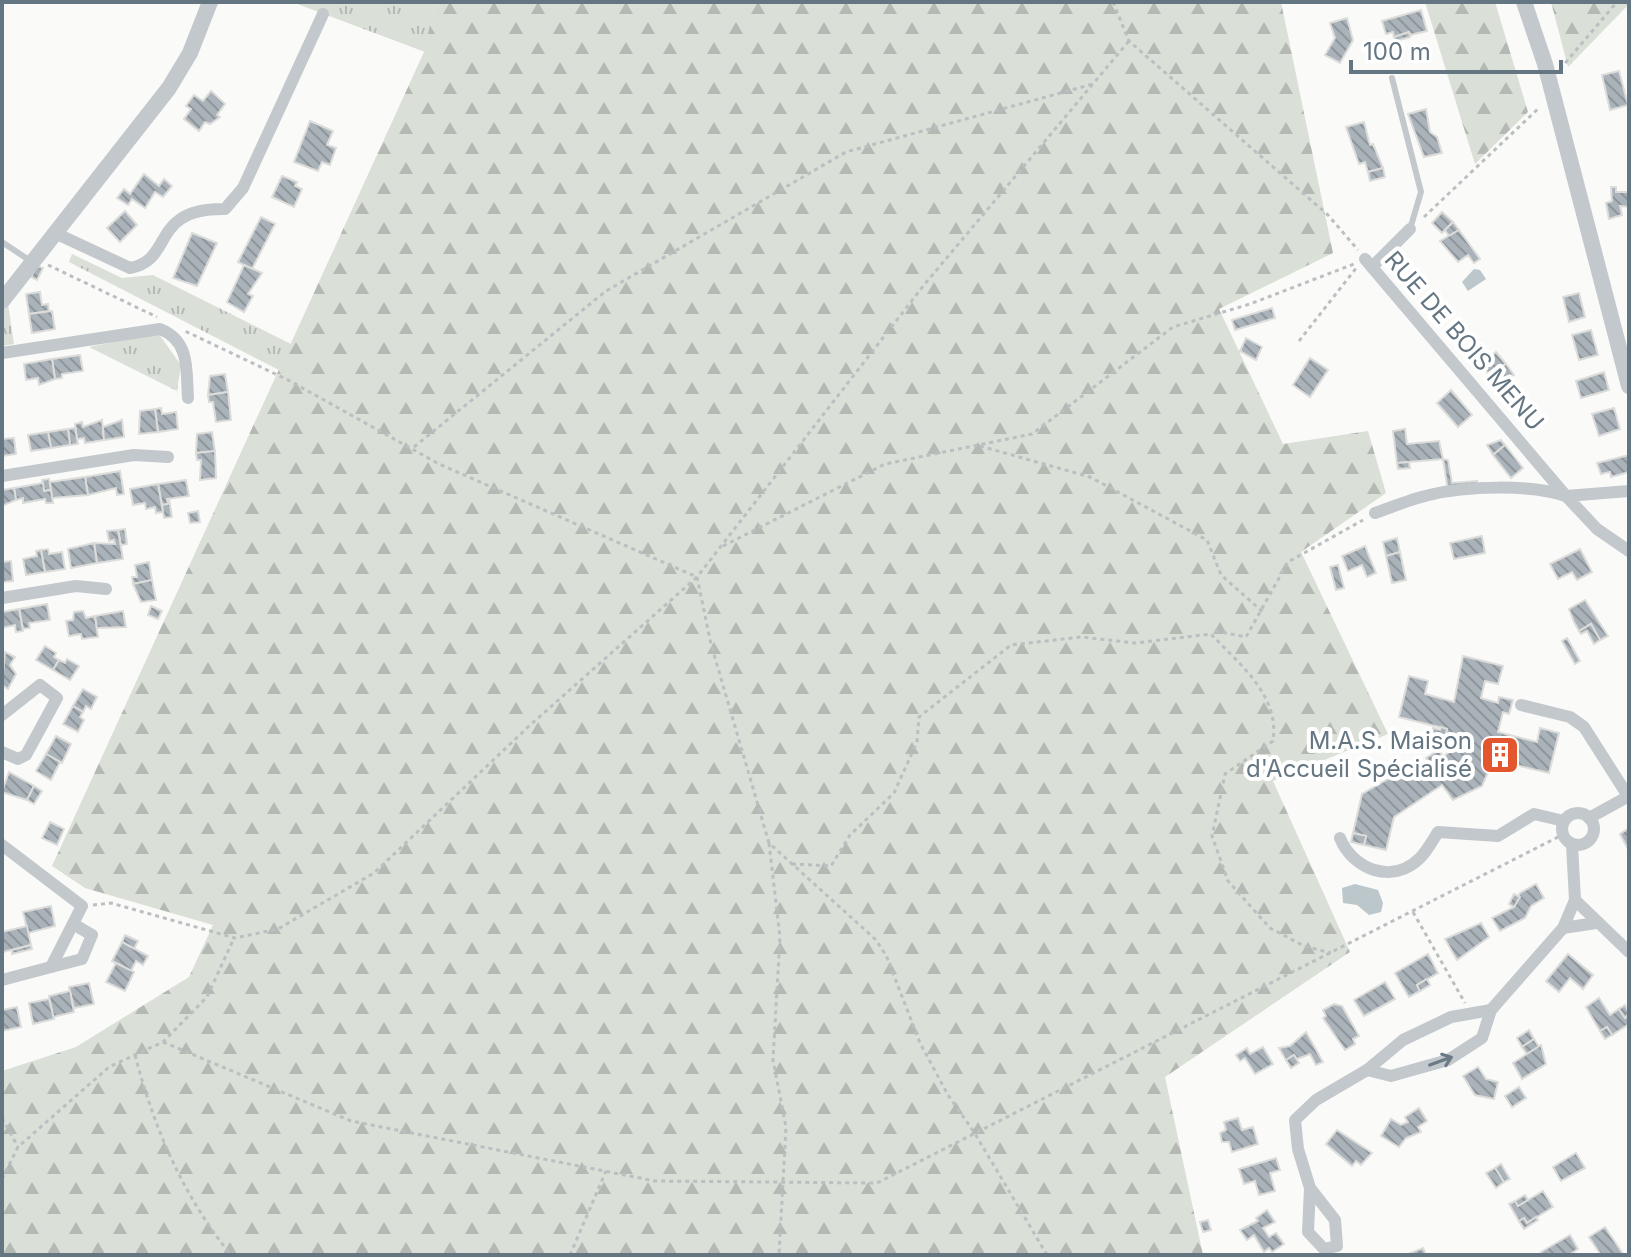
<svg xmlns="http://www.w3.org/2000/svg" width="1631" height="1257" font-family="Inter,sans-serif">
  <defs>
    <pattern id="grass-tufts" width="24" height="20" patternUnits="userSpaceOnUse" patternTransform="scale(2)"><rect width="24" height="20" fill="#dadfd7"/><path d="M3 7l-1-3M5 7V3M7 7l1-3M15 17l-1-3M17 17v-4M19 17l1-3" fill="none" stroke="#b4b9b4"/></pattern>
    <pattern id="forest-firs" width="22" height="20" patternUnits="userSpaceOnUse" patternTransform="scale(2)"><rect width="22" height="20" fill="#dadfd7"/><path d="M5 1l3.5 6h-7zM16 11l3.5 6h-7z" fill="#b4b9b4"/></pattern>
    <pattern id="building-back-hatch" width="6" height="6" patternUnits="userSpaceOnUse" patternTransform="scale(2)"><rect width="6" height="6" fill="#aab3b9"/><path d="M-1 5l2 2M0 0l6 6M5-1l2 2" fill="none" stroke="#8e969c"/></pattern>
  </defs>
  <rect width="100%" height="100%" fill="#fafaf8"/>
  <g fill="url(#grass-tufts)">
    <path d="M292,2H435L425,52Z"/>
    <path d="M72,254L122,278L153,275L291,344L279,370L69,262Z"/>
    <path d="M8,304L14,344L2,346V312Z"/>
    <path d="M158,333L181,365L177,391L89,347Z"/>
  </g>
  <g fill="url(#forest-firs)">
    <path d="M435,2H1281L1333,253L1219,309L1283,444L1368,431L1386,493L1301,552L1388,734L1273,781L1350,952L1165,1077L1203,1255H2V1071L76,1047L189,977L213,925L85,888L52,866L424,52Z"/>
    <path d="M1425,2H1495L1528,112L1475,164Z"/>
    <path d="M1551,2H1629V4L1568,67Z"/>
  </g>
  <g fill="#bbc7cb">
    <path d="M1474,269L1480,270L1486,279L1468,291L1462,282Z"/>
    <path d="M1355,884L1378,890L1383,903L1381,912L1369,915L1357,905L1343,903L1342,888Z"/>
  </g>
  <g fill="url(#building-back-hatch)" stroke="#dcdcda" stroke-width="2">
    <path d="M1421,10L1427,31L1410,35L1409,32L1394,37L1393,32L1386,34L1382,21Z"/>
    <path d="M1347,18L1353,40L1340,63L1325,55L1335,38L1330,23Z"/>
    <path d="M1409,32L1410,37L1396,41L1394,37Z"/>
    <path d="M1619,71L1628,105L1610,110L1602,75Z"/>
    <path d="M211,91L225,104L217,115L220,117L210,124L205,122L199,131L184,119L191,109L186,106L194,95L203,101Z"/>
    <path d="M1426,109L1430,132L1437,137L1442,153L1424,157L1408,114Z"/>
    <path d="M310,121L333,131L327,145L336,148L330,165L322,162L318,171L294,162Z"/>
    <path d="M1364,122L1370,145L1373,144L1383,168L1368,172L1365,162L1359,164L1346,127Z"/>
    <path d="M1383,168L1385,177L1370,181L1368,172Z"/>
    <path d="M144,174L159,186L164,179L172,186L163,197L155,192L145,208L132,199L128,205L117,198L124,189L130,194Z"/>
    <path d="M282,176L297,182L295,186L302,189L294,207L272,197Z"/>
    <path d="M1611,187H1616V192H1629V207L1620,206L1622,215L1609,219L1606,203L1612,201Z"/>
    <path d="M125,211L137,225L120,242L107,228Z"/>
    <path d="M1442,212L1453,222L1442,233L1432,223Z"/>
    <path d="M261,217L275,224L252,269L238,262Z"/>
    <path d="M1453,222L1459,230L1449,236L1445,230Z"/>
    <path d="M1459,230L1480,259L1474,263L1468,255L1458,262L1440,241Z"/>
    <path d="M192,233L217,243L197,286L173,278Z"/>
    <path d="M244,265L262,273L248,294L253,296L244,312L227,302Z"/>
    <path d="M37,266L43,268L37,280L31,277Z"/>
    <path d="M40,292L42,305L48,304L49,311L29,314L26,294Z"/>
    <path d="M1579,293L1585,317L1569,322L1563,297Z"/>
    <path d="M1272,308L1275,318L1235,330L1232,320Z"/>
    <path d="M52,311L55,329L32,333L29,314Z"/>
    <path d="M1591,330L1598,355L1579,360L1572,335Z"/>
    <path d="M1246,338L1262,347L1256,360L1240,351Z"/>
    <path d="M1496,352L1506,364L1488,373L1481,365Z"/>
    <path d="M80,355L83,371L62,374V378L55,379L52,359Z"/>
    <path d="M1310,358L1328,370L1310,397L1293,385Z"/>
    <path d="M52,359L55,379L39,385L38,378L26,380L24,364Z"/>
    <path d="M1506,364L1514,375L1500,388L1488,373Z"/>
    <path d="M1604,372L1609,390L1581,398L1576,381Z"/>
    <path d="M225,374L228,392L208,395L210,376Z"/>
    <path d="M1451,390L1472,415L1458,427L1437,403Z"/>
    <path d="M228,392L231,420L216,422L213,402H209L208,395Z"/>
    <path d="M161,408L162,414L176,412L178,429L158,432L155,409Z"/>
    <path d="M1614,408L1620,429L1599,436L1592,414Z"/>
    <path d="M155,409L158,432L139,434L140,411Z"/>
    <path d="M102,420L104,440L85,443L84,438L77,439L75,424L82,422L83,427Z"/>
    <path d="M122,420L124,437L104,440L103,427Z"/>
    <path d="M75,428L78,444L70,445L68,429Z"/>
    <path d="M68,429L70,445L51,448L48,432Z"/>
    <path d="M1405,429L1407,444L1439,441L1443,459L1397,463L1393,431Z"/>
    <path d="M48,432L51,448L31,451L28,435Z"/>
    <path d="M212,432L215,451L196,453L197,434Z"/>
    <path d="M14,438L16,454L2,456V439Z"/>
    <path d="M1501,440L1505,445L1493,455L1487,445Z"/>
    <path d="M1505,445L1523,468L1511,478L1493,455Z"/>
    <path d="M215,451L216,478L200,480L201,460H197L196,453Z"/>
    <path d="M1629,455V472L1611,477L1610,472L1601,474L1597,463Z"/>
    <path d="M1443,459L1448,460L1452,483L1477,481L1478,489L1448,491Z"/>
    <path d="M1409,462L1410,468L1398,469L1397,463Z"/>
    <path d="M120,471L124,494L117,495L116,488L88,495L85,477Z"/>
    <path d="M85,477L88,495L52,498L50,482Z"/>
    <path d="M49,479L51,490L44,491L42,480Z"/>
    <path d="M186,480L189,496L167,499L168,504L162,505L158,484Z"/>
    <path d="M43,483L44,491L51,490L53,503H46L45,499L23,503V498L16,500L14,488Z"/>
    <path d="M158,484L163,512L156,513L155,507L146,509L145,503L133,505L130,489Z"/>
    <path d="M14,488L16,500L2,506V490Z"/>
    <path d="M169,499L172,517L164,518L162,505L168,504Z"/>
    <path d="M198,511L200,522L190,523L188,513Z"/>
    <path d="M125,529L127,544L121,545L118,530Z"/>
    <path d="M118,530L123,559L97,563L94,543L115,544L114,540L109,541L107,531Z"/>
    <path d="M1482,536L1485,553L1454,559L1450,543Z"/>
    <path d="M1397,538L1400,552L1386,556L1383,542Z"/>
    <path d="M94,543L97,563L71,568L68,549Z"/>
    <path d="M1365,546L1376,573L1367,577L1362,565L1348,571L1342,556Z"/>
    <path d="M48,549L49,554L62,552L65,569L45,572L41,550Z"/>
    <path d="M1580,549L1592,572L1577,580L1572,572L1558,579L1550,564Z"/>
    <path d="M41,550L45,572L26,575L23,559L37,556L36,551Z"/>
    <path d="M1400,552L1406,580L1392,583L1386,556Z"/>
    <path d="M11,561L13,581L2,582V562Z"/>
    <path d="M149,562L152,580L133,584L132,577H137L135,565Z"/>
    <path d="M1338,565L1344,588L1336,590L1330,567Z"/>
    <path d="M152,580L156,600L141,602L133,584Z"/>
    <path d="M1585,600L1608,636L1600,640L1591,624L1579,631L1574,622L1569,609Z"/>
    <path d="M47,604L50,620L29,623L30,628L23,629L19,609Z"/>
    <path d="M151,606L162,611L158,619L148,615Z"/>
    <path d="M19,609L23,631L16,632L15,625L2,628V612Z"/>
    <path d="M83,611L86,618L95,616L98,637L82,639L81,634L69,636L66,621L73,620L74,612Z"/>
    <path d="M123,611L126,627L97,628L95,616Z"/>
    <path d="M1591,624L1600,640L1594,644L1587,631L1581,634L1579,631Z"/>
    <path d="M1567,638L1580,661L1575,664L1562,641Z"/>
    <path d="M45,646L56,653L54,657L59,660L53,670L36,660Z"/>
    <path d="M5,652L15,657L10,665L16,674L8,689L2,685Z"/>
    <path d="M1463,656L1503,666L1498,684L1485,681L1481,698L1498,703L1499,697L1513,700L1509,714L1503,712L1498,732L1537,742L1540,728L1559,733L1549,773L1491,759L1485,763L1484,768L1489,770L1482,786L1453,800L1442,785L1394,817L1386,850L1364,845L1366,836L1353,833L1362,794L1409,767L1414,765L1419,774L1432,766L1426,758L1439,750L1443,757L1449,752L1453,736L1446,734L1447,729L1399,717L1409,676L1428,681L1425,694L1454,702Z"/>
    <path d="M67,659L79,666L70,680L53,670L59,660L65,663Z"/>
    <path d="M83,689L97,697L91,709L86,706L83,712L73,706Z"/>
    <path d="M73,706L83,712L80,717L84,720L78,732L63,724Z"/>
    <path d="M1441,727L1447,729L1445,738L1441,741L1431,739L1433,728L1440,730Z"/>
    <path d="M56,736L71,744L62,763L46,754Z"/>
    <path d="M46,754L60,762L51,780L36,771Z"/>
    <path d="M9,772L34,786L27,800L2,792Z"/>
    <path d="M34,786L42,791L34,804L27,800Z"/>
    <path d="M50,822L64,829L57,845L42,838Z"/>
    <path d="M1629,828V851L1620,834Z"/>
    <path d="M1353,833L1366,836L1364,845L1351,842Z"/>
    <path d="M1536,884L1544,898L1531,906L1525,918L1500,931L1492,918L1514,907L1520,893Z"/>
    <path d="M1514,894L1520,897L1514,907L1509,904Z"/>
    <path d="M51,906L55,926L28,933L23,912Z"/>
    <path d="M1481,923L1489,937L1457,960L1445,939Z"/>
    <path d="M27,926L31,945L3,952L2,932Z"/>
    <path d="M125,935L138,941L134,949L122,942Z"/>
    <path d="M122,942L148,956L143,965L136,961L131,971L112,961Z"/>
    <path d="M31,945L32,949L12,954V950Z"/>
    <path d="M1428,954L1438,973L1417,985L1420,991L1409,997L1395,973Z"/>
    <path d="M1568,954L1593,975L1583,989L1570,978L1559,992L1546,981Z"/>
    <path d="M116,963L134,972L125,991L106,982Z"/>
    <path d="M1427,979L1430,985L1420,991L1417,985Z"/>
    <path d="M1385,982L1395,999L1364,1016L1354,1000Z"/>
    <path d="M89,983L94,1004L74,1008L69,987Z"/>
    <path d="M70,991L74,1012L53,1017L49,996Z"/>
    <path d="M1599,998L1610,1015L1619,1009L1625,1018L1629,1016V1024L1612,1035L1607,1027L1600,1031L1586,1007Z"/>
    <path d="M49,999L54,1019L33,1024L29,1003Z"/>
    <path d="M1334,1004L1342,1006L1359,1036L1353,1039L1355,1044L1345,1050L1323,1018L1326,1016L1323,1010Z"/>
    <path d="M1625,1005L1629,1013L1625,1018L1619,1009Z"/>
    <path d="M17,1007L21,1027L2,1031V1010Z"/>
    <path d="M1607,1027L1612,1035L1605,1039L1600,1031Z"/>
    <path d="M1529,1030L1534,1039L1522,1047L1517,1038Z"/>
    <path d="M1306,1032L1323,1062L1316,1065L1310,1054L1297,1059L1294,1055L1286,1060L1279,1048L1290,1046Z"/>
    <path d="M1534,1039L1539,1047L1527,1054L1522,1047Z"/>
    <path d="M1541,1045L1546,1064L1522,1079L1513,1063Z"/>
    <path d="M1263,1047L1273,1064L1255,1074L1245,1058L1240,1061L1236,1055L1247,1048L1250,1054Z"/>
    <path d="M1294,1055L1299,1063L1291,1068L1286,1060Z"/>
    <path d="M1478,1067L1486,1079L1498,1082L1494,1099L1475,1095L1463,1076Z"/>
    <path d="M1519,1087L1526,1098L1512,1107L1505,1096Z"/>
    <path d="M1419,1108L1427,1121L1418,1127L1421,1132L1406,1138L1399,1147L1381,1136L1391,1119L1401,1125L1408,1122L1405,1117Z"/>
    <path d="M1238,1118L1242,1130L1253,1127L1258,1144L1232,1152L1229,1142H1222L1220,1133L1226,1130L1224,1122Z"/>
    <path d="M1337,1130L1372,1153L1361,1165L1356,1161L1352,1166L1326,1144Z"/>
    <path d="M1576,1153L1585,1168L1561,1181L1553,1167Z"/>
    <path d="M1276,1158L1280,1170L1270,1173L1275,1191L1259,1195L1255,1181L1244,1184L1239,1169Z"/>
    <path d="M1501,1164L1510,1179L1504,1182L1495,1168Z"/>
    <path d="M1495,1168L1504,1182L1496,1188L1486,1173Z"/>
    <path d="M1543,1191L1553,1207L1527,1223L1524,1218L1519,1221L1509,1204L1515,1201L1518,1206Z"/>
    <path d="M1525,1195L1528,1200L1518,1206L1515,1201Z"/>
    <path d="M1267,1210L1275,1222L1263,1228L1269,1237L1276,1233L1284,1244L1272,1252L1269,1248L1264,1252L1254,1235L1247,1240L1240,1230L1258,1221L1256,1218Z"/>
    <path d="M1536,1217L1538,1220L1524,1229L1519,1221L1524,1218L1527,1223Z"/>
    <path d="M1208,1220L1211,1230L1203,1232L1200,1222Z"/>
    <path d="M1605,1227L1623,1254L1621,1255H1601L1589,1237Z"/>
    <path d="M1570,1235L1578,1249L1569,1255H1543L1541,1252Z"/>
    <path d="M1423,1248L1426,1255H1409L1408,1254Z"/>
  </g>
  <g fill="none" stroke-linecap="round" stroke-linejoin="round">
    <g stroke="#bbbfc2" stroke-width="3" stroke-dasharray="4 4" stroke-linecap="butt">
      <path d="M1113,2L1129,41L1328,215L1358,250"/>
      <path d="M1560,69L1617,2"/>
      <path d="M1424,217L1540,107"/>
      <path d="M48,265L157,317"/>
      <path d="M1299,341L1357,267"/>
      <path d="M980,446L1090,477L1207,540L1221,575L1263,612"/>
      <path d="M414,447L606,291L846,152L1093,84"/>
      <path d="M723,546L885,464L1032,434L1173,327L1250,304L1354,264"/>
      <path d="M1215,631L1246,637L1288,562L1363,520"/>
      <path d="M769,843L780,937L773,1060L786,1127L779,1255"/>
      <path d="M792,864L831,866L850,835L894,793L917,742L919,717L1011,645L1081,637L1135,643L1211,634C1239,664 1280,695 1273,741L1225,774L1212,836L1228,881L1270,928L1304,946L1331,953"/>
      <path d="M93,905L111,903L235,938L278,929L374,873L528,727L697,577L439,464L288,380L185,331"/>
      <path d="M1413,912L1465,1003"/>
      <path d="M163,1042L351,1121L655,1181L877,1183L1562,835"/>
      <path d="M135,1055C154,1128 183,1196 231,1255"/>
      <path d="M2,1118L18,1147"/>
      <path d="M2,1179L18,1147L109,1067L163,1042L207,997L234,938"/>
      <path d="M570,1255L606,1171"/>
      <path d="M1047,1255L974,1132L948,1095L920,1043L886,955L875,939L769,843L711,644L697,577L924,285L1129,41"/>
    </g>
    <g stroke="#c3c8cc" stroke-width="6">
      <path d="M1392,78L1421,192L1410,229"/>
      <path d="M2,242L32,262"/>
    </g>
    <g stroke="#c3c8cc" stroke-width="12">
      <path d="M55,233L130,268C175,260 149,208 225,209L243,188L323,14"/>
      <path d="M1365,259L1566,496"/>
      <path d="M1372,267L1410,229"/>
      <path d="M2,353L160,329C191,341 186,372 188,398"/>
      <path d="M2,476L134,455L168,457"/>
      <path d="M1629,491L1566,496L1597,529L1629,551"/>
      <path d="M1375,513C1392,507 1411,499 1429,495C1465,486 1532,484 1566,496"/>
      <path d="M2,598L76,586L106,589"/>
      <path d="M1521,705L1570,717L1584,727L1628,796"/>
      <path d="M2,715L40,685L57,698L26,755L18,759L2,752"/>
      <circle cx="1578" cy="829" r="16"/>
      <path d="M1589,818L1629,796"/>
      <path d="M1340,838C1353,870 1393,885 1420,858C1427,851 1433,840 1438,832L1498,836L1534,814L1564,821"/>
      <path d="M2,845L82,906L51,967L2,980"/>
      <path d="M1575,900L1629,952"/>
      <path d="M1563,928L1596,923"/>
      <path d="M51,967L82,959L92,935L73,924"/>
      <path d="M1367,1070L1391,1076L1448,1060L1482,1038L1491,1010L1563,928L1575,900L1572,845"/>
      <path d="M1310,1188L1335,1220L1337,1246L1324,1249L1308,1232L1310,1188L1298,1149L1295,1120L1316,1100L1367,1070L1403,1040L1451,1017L1491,1010"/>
    </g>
    <g stroke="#c3c8cc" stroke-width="16">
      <path d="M1524,2L1545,64L1629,386"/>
      <path d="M2,301L169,88L190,53L210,2"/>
    </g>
  </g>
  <defs><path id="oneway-shaft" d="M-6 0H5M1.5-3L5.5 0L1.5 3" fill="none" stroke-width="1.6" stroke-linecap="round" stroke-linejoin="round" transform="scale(2)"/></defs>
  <use stroke="#6a7a87" href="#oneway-shaft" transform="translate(1441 1061) rotate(-20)"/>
  <defs>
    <symbol id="building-square" viewBox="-11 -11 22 22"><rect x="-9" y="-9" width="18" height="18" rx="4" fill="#e4572e" stroke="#fff"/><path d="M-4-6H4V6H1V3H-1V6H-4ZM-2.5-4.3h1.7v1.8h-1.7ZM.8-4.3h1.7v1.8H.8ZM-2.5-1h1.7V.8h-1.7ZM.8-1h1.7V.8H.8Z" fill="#fff"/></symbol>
  </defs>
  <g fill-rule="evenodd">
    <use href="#building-square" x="1478" y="733" width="44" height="44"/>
  </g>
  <g text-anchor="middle" stroke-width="8" stroke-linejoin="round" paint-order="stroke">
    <g font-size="24" fill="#657683" stroke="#fff">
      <text transform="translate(1464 341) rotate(49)" y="8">RUE DE BOIS MENU</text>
    </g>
    <g font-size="24" fill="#657683" stroke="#fff" text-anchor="end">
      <text x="1472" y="749">M.A.S. Maison<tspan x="1472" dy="28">d'Accueil Spécialisé</tspan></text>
    </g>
  </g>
  <rect width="1631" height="1257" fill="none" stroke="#657683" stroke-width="8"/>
  <path d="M1351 60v12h210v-12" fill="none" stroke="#657683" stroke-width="4"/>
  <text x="1363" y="60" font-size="24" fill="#657683" stroke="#ffffff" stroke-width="6" paint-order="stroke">100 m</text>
</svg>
